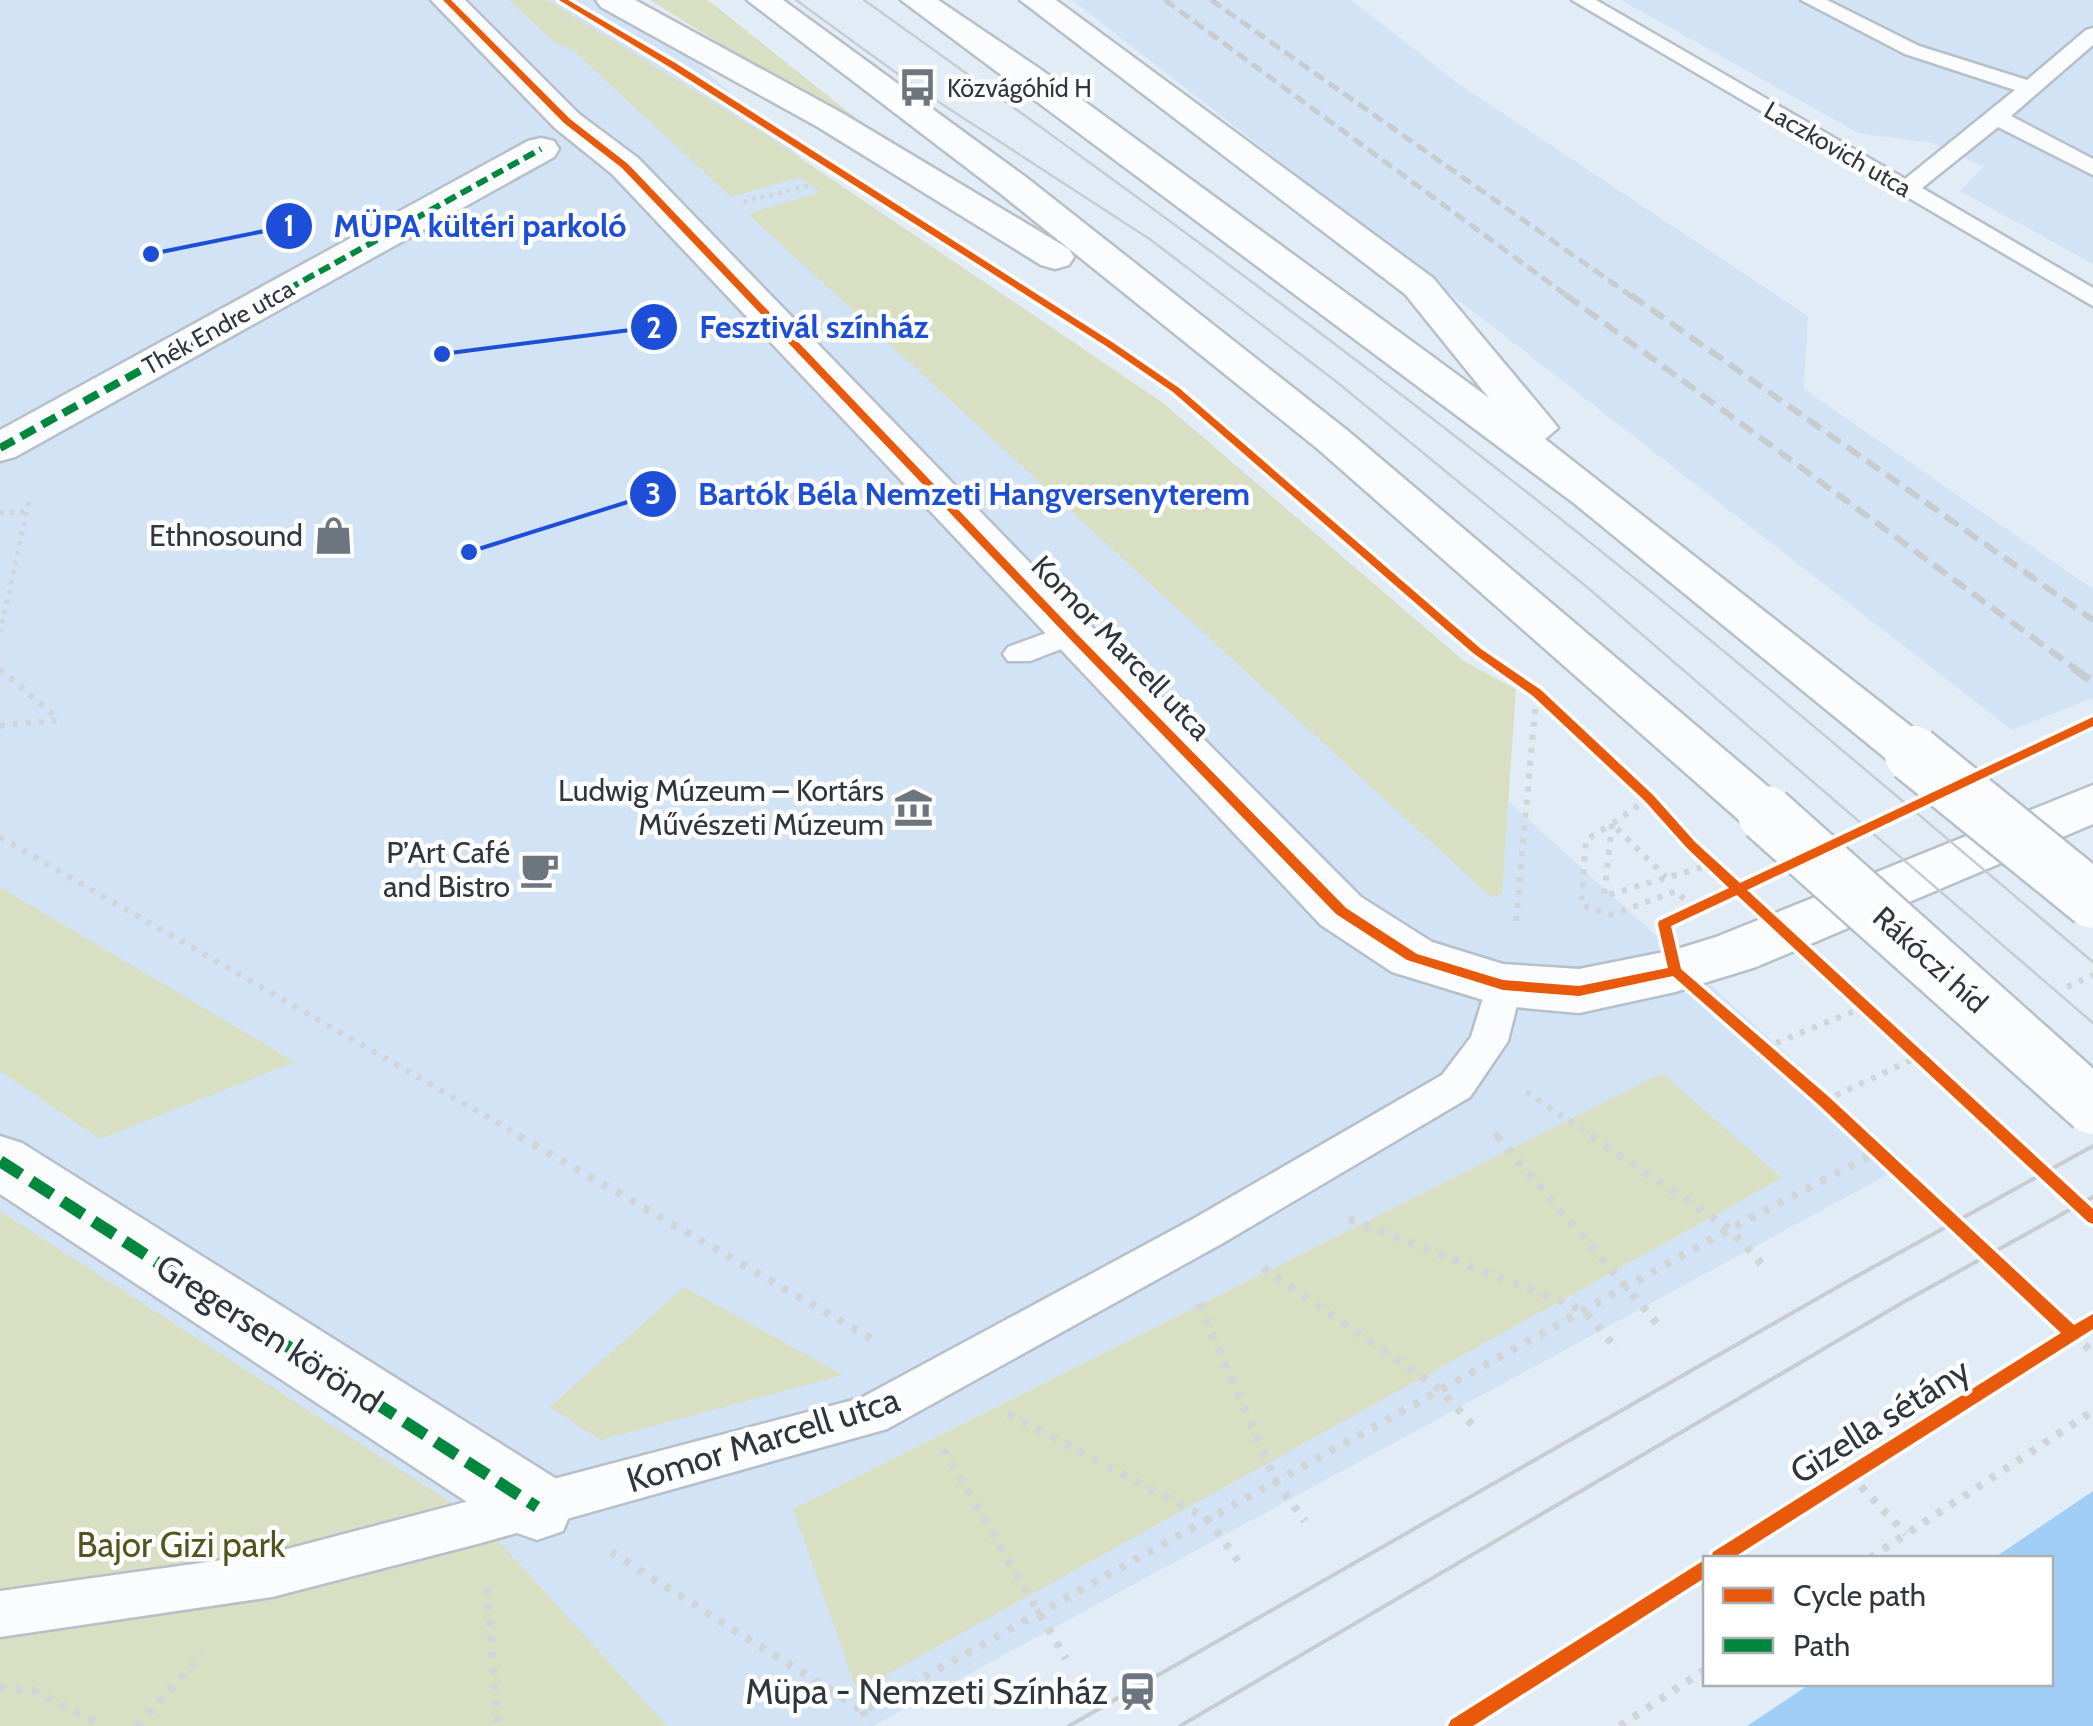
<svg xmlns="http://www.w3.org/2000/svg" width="2093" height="1726" font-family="Cabin,sans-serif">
  <rect width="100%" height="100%" fill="#e1ecf7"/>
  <g fill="#d1e3f5">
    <path d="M0,0H628L1907,1164L873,1726H0Z"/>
    <path d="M1072,0H1351L1460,85L1808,316L1804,389L2093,589V698L2012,730Z"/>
    <path d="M1621,0H2093V264L1960,191L1984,167L1933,143L1858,133Z"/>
  </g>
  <g fill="#d8dfc3">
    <path d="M509,0H547L766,135L1162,402L1465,662L1516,689L1502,893L1492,898L748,214L820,192L800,177L731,197L574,51L553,41Z"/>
    <path d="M650,0H708L872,131L869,136Z"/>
    <path d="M0,887L295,1062L100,1139L0,1071Z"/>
    <path d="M1662,1073L1782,1178L857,1691L793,1509Z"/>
    <path d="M0,1211L481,1522L667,1726H0Z"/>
    <path d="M684,1287L843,1375L600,1440L550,1407Z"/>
  </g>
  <path fill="#a1cef7" d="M2093,1491V1726H1747L1810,1684H2050V1558H1994Z"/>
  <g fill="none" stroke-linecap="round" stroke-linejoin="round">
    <defs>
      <g id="lane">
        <path d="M1572,0H1596L1905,179L2015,90L1905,54L1801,0H1827L1919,46L2027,80L2086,30L2093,28V45L2011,116L2093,159V175L1998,127L1922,188L2093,288V306Z"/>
        <path d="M1071,624L1082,627L1087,634L1082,641L1030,661H1008L1003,654L1008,647Z"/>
        <path d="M1503,971L1516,975L1522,985L1508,1041L1470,1097L1223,1243L887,1429L481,1543L272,1597L0,1637V1591L272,1553L861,1398L1193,1219L1442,1075L1471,1037L1490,975Z"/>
      </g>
      <g id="street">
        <path d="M431,0H465L579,114L638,158L1088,623L1361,897L1432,942L1503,964L1579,969L1674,950L1716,937L2093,785V824L1756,967L1675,992L1579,1013L1503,1006L1392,972L1321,925L612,174L555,128Z"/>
        <path d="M541,138L554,141L559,149L554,157L15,457L0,461V430L528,141Z"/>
        <path d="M0,1136L22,1143L563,1483L573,1507L563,1531L537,1540L511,1531L0,1194Z"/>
      </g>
      <g id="primary">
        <path d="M596,0H635L842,113L1069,249L1074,257L1069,265L1055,269L1041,265L818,127L601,7Z"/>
        <path d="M747,0H783L1027,178L1348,431L1785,801L1793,814L1785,827L1766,832L1747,827L1318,449L1001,194Z"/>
        <path d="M901,0H938L1043,71L1489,398L1405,294L1020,0H1056L1433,278L1551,419L1558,428L1545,439L1931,742L1939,754L1931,766L1913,771L1895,766L1575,504Z"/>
      </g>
    </defs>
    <use href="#lane" stroke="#b7bfc8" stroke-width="5"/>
    <use href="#street" stroke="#b7bfc8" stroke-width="5"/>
    <use href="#primary" stroke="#b7bfc8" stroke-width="5"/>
    <path stroke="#d2d5d8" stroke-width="4" stroke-dasharray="4 5" stroke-linecap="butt" d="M743,202L811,185"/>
    <g stroke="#d2d5d8" stroke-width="5" stroke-dasharray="4 6" stroke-linecap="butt">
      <path d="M0,513L25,512"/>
      <path d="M0,633L30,497"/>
    </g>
    <g stroke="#d2d5d8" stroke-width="6" stroke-dasharray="5 8" stroke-linecap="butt">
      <path d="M0,669L59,720"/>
      <path d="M0,726L58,720"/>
      <path d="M1649,798L1612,824L1666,877"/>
      <path d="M0,837L524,1138"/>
      <path d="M1684,899L1676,891L1612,915L1581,905L1586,840L1612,824L1604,896L1713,864"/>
      <path d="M1516,921L1536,699"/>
      <path d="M2067,987L2093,975"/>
      <path d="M1764,1048L1869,1005"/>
      <path d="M1526,1092L1595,1138"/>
      <path d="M1824,1101L1924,1054"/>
      <path d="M1495,1133L1500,1138"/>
    </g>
    <g stroke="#d2d5d8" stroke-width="8" stroke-dasharray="6 10" stroke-linecap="butt">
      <path d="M519,1136L874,1340"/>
      <path d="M1497,1136L1660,1327"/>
      <path d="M1591,1136L1730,1229L1766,1269"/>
      <path d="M1349,1219L1583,1310L1618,1350"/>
      <path d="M1263,1268L1441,1390L1474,1427"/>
      <path d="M1199,1304L1276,1482L1305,1521"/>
      <path d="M2073,1334L2093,1353"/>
      <path d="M1008,1414L1208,1519L1238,1561"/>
      <path d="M943,1449L1066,1659"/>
      <path d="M1850,1475L1906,1534"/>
      <path d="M611,1552L863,1711L1730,1229L1879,1151"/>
      <path d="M1870,1558L2093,1411"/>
      <path d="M487,1588L498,1726"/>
      <path d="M0,1687L35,1691L103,1726"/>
      <path d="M863,1711L870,1726"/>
      <path d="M1477,1713L1486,1726"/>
      <path d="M137,1726L202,1654"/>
      <path d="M1620,1726L1706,1669"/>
    </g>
    <use href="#lane" fill="#fafcfe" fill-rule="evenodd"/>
    <use href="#street" fill="#fafcfe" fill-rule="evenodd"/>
    <use href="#primary" fill="#fafcfe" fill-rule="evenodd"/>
    <g stroke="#c8cccf" stroke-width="2.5">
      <path d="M796,0L917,88L1151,240L1338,383L1588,588L2093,1023"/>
      <path d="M864,0C1092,163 1318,327 1538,501C1727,650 1909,807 2093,962"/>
    </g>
    <g stroke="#c8cccf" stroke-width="4">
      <path d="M1069,1726L1848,1281L2093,1146"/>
      <path d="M1180,1726L1907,1300L2093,1197"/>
    </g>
    <g stroke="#c8cccf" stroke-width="5" stroke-dasharray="12 6" stroke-linecap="butt">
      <path d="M1165,0L1570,298"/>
      <path d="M1211,0L1634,298"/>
    </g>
    <g stroke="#c8cccf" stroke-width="6" stroke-dasharray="16 8" stroke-linecap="butt">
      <path d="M1566,295L2077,670"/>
      <path d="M1631,295L2093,620"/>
    </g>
    <path stroke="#c8cccf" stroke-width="8" stroke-dasharray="20 10" stroke-linecap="butt" d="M2073,668L2093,682"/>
    <defs>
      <g id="primary-bridge">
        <path d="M1913,754L2093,900"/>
        <path d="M1766,814L2093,1106"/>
      </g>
    </defs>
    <use href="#primary-bridge" stroke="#b7bfc8" stroke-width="61" stroke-linecap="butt"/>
    <use href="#primary-bridge" stroke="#fafcfe" stroke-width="56"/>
    <path stroke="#00873e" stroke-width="6" stroke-dasharray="12 6" stroke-linecap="butt" d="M272,298L541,149"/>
    <path stroke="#00873e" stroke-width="8" stroke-dasharray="16 8" stroke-linecap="butt" d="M0,448L277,295"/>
    <path stroke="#00873e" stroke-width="12" stroke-dasharray="25 12" stroke-linecap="butt" d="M0,1161L537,1507"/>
    <defs>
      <g id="cycleway">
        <path d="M443,0H451L570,119L628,164L1075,632L1346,908L1417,954L1503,980L1579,986L1668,968L1658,924L1659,921L1729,888L1687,848L1645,801L1533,696L1473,653L1173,392L1106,346L671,68L559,0H568L677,64L1112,342L1179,388L1481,649L1541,690L1653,795L1695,842L1740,883L2093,717V726L1747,890L2093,1209V1224L2088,1222L1737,895L1671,926L1681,969L1829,1097L2074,1325L2093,1314V1329L1733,1558H1711L1713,1552L2061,1333L1819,1105L1673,976L1579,996L1503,990L1407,960L1336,914L1067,636L622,168L564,123Z"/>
        <path d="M1706,1559V1577L1473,1726H1448L1451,1720Z"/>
      </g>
    </defs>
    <use href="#cycleway" stroke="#fff" stroke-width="7"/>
    <use href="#cycleway" fill="#e8590c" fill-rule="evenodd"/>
  </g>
  <defs>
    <symbol id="bus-bare" viewBox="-9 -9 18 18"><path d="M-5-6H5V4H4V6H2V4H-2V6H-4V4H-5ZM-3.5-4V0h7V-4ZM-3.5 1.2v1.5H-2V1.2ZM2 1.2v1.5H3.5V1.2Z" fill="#6d767f" stroke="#fff" stroke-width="2.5" paint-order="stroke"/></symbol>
    <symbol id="shop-bare" viewBox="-9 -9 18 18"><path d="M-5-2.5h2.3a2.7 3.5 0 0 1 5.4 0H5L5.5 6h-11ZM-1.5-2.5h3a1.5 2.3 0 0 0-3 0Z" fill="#6d767f" stroke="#fff" stroke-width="2.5" paint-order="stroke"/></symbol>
    <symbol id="museum-bare" viewBox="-9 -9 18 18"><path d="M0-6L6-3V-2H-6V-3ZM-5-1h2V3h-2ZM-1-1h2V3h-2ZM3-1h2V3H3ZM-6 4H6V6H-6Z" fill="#6d767f" stroke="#fff" stroke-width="2.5" paint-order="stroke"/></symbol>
    <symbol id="cafe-bare" viewBox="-9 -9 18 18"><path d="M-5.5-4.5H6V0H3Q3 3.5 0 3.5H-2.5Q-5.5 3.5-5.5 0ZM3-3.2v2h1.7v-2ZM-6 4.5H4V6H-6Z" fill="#6d767f" stroke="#fff" stroke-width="2.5" paint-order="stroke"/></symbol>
    <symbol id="station-bare" viewBox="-9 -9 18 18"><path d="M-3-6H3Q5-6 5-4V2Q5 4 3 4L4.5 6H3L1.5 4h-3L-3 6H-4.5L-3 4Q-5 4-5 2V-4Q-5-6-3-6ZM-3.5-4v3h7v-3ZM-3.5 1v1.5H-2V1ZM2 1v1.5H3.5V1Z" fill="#6d767f" stroke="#fff" stroke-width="2.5" paint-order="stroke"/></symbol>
  </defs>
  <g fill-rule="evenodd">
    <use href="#bus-bare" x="890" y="60" width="55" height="55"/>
    <use href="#shop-bare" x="306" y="508" width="55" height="55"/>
    <use href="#museum-bare" x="886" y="780" width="55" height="55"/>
    <use href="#cafe-bare" x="512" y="842" width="55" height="55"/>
    <use href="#station-bare" x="1110" y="1664" width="55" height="55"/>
  </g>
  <g text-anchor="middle" stroke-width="9" stroke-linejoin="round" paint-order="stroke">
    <g font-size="25" fill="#2f373e" stroke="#fff" text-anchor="start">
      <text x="947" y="97">Közvágóhíd H</text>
    </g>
    <g font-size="25" fill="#2f373e" stroke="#fff">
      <text transform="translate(1838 149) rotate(30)" y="9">Laczkovich utca</text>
      <text transform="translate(218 327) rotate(-29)" y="9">Thék Endre utca</text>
    </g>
    <g font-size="30" fill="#2f373e" stroke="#fff" text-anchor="end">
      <text x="303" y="546">Ethnosound</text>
      <text x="884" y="801">Ludwig Múzeum – Kortárs<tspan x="884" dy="34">Művészeti Múzeum</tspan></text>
      <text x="510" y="863">P’Art Café<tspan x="510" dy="34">and Bistro</tspan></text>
    </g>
    <g font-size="30" fill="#2f373e" stroke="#fff">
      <text transform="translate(1121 648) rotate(46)" y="10">Komor Marcell utca</text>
      <text transform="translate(1930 960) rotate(42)" y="10">Rákóczi híd</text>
    </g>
    <g font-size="35" fill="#2f373e" stroke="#fff">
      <text transform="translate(269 1334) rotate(33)" y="12">Gregersen körönd</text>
      <text transform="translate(1880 1421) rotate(-32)" y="12">Gizella sétány</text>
      <text transform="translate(763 1440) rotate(-17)" y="12">Komor Marcell utca</text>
    </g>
    <g font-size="35" fill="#52551e" stroke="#fff">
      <text x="181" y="1557">Bajor Gizi park</text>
    </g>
    <g font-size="35" fill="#2f373e" stroke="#fff" text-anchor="end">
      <text x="1108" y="1704">Müpa - Nemzeti Színház</text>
    </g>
  </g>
  <path fill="none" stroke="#1d4ed8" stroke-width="4" d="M151 254L289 226M442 354L654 327M469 552L653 494"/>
  <g fill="#1d4ed8" stroke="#fff" stroke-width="4">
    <circle cx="151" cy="254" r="10"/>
    <circle cx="442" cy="354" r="10"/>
    <circle cx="469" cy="552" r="10"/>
    <circle cx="289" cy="226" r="25"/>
    <circle cx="654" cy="327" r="25"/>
    <circle cx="653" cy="494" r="25"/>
  </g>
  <g font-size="30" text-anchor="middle" font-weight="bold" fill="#fff">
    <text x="289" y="236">1</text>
    <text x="654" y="338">2</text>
    <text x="653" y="504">3</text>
  </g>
  <g font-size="32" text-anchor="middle" font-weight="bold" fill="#1d4ed8" stroke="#fff" stroke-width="9" stroke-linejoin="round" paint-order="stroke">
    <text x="480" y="237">MÜPA kültéri parkoló</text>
    <text x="814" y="338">Fesztivál színház</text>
    <text x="974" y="505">Bartók Béla Nemzeti Hangversenyterem</text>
  </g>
  <rect x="1703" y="1556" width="350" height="130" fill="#ffffff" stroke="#acafb2" stroke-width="2.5"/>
  <rect x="1723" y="1588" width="50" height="15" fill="#e8590c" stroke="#acafb2" stroke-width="2.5"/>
  <text x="1793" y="1606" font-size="30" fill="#2f373e">Cycle path</text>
  <rect x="1723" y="1638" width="50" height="15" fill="#00873e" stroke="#acafb2" stroke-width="2.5"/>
  <text x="1793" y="1656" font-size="30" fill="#2f373e">Path</text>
</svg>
